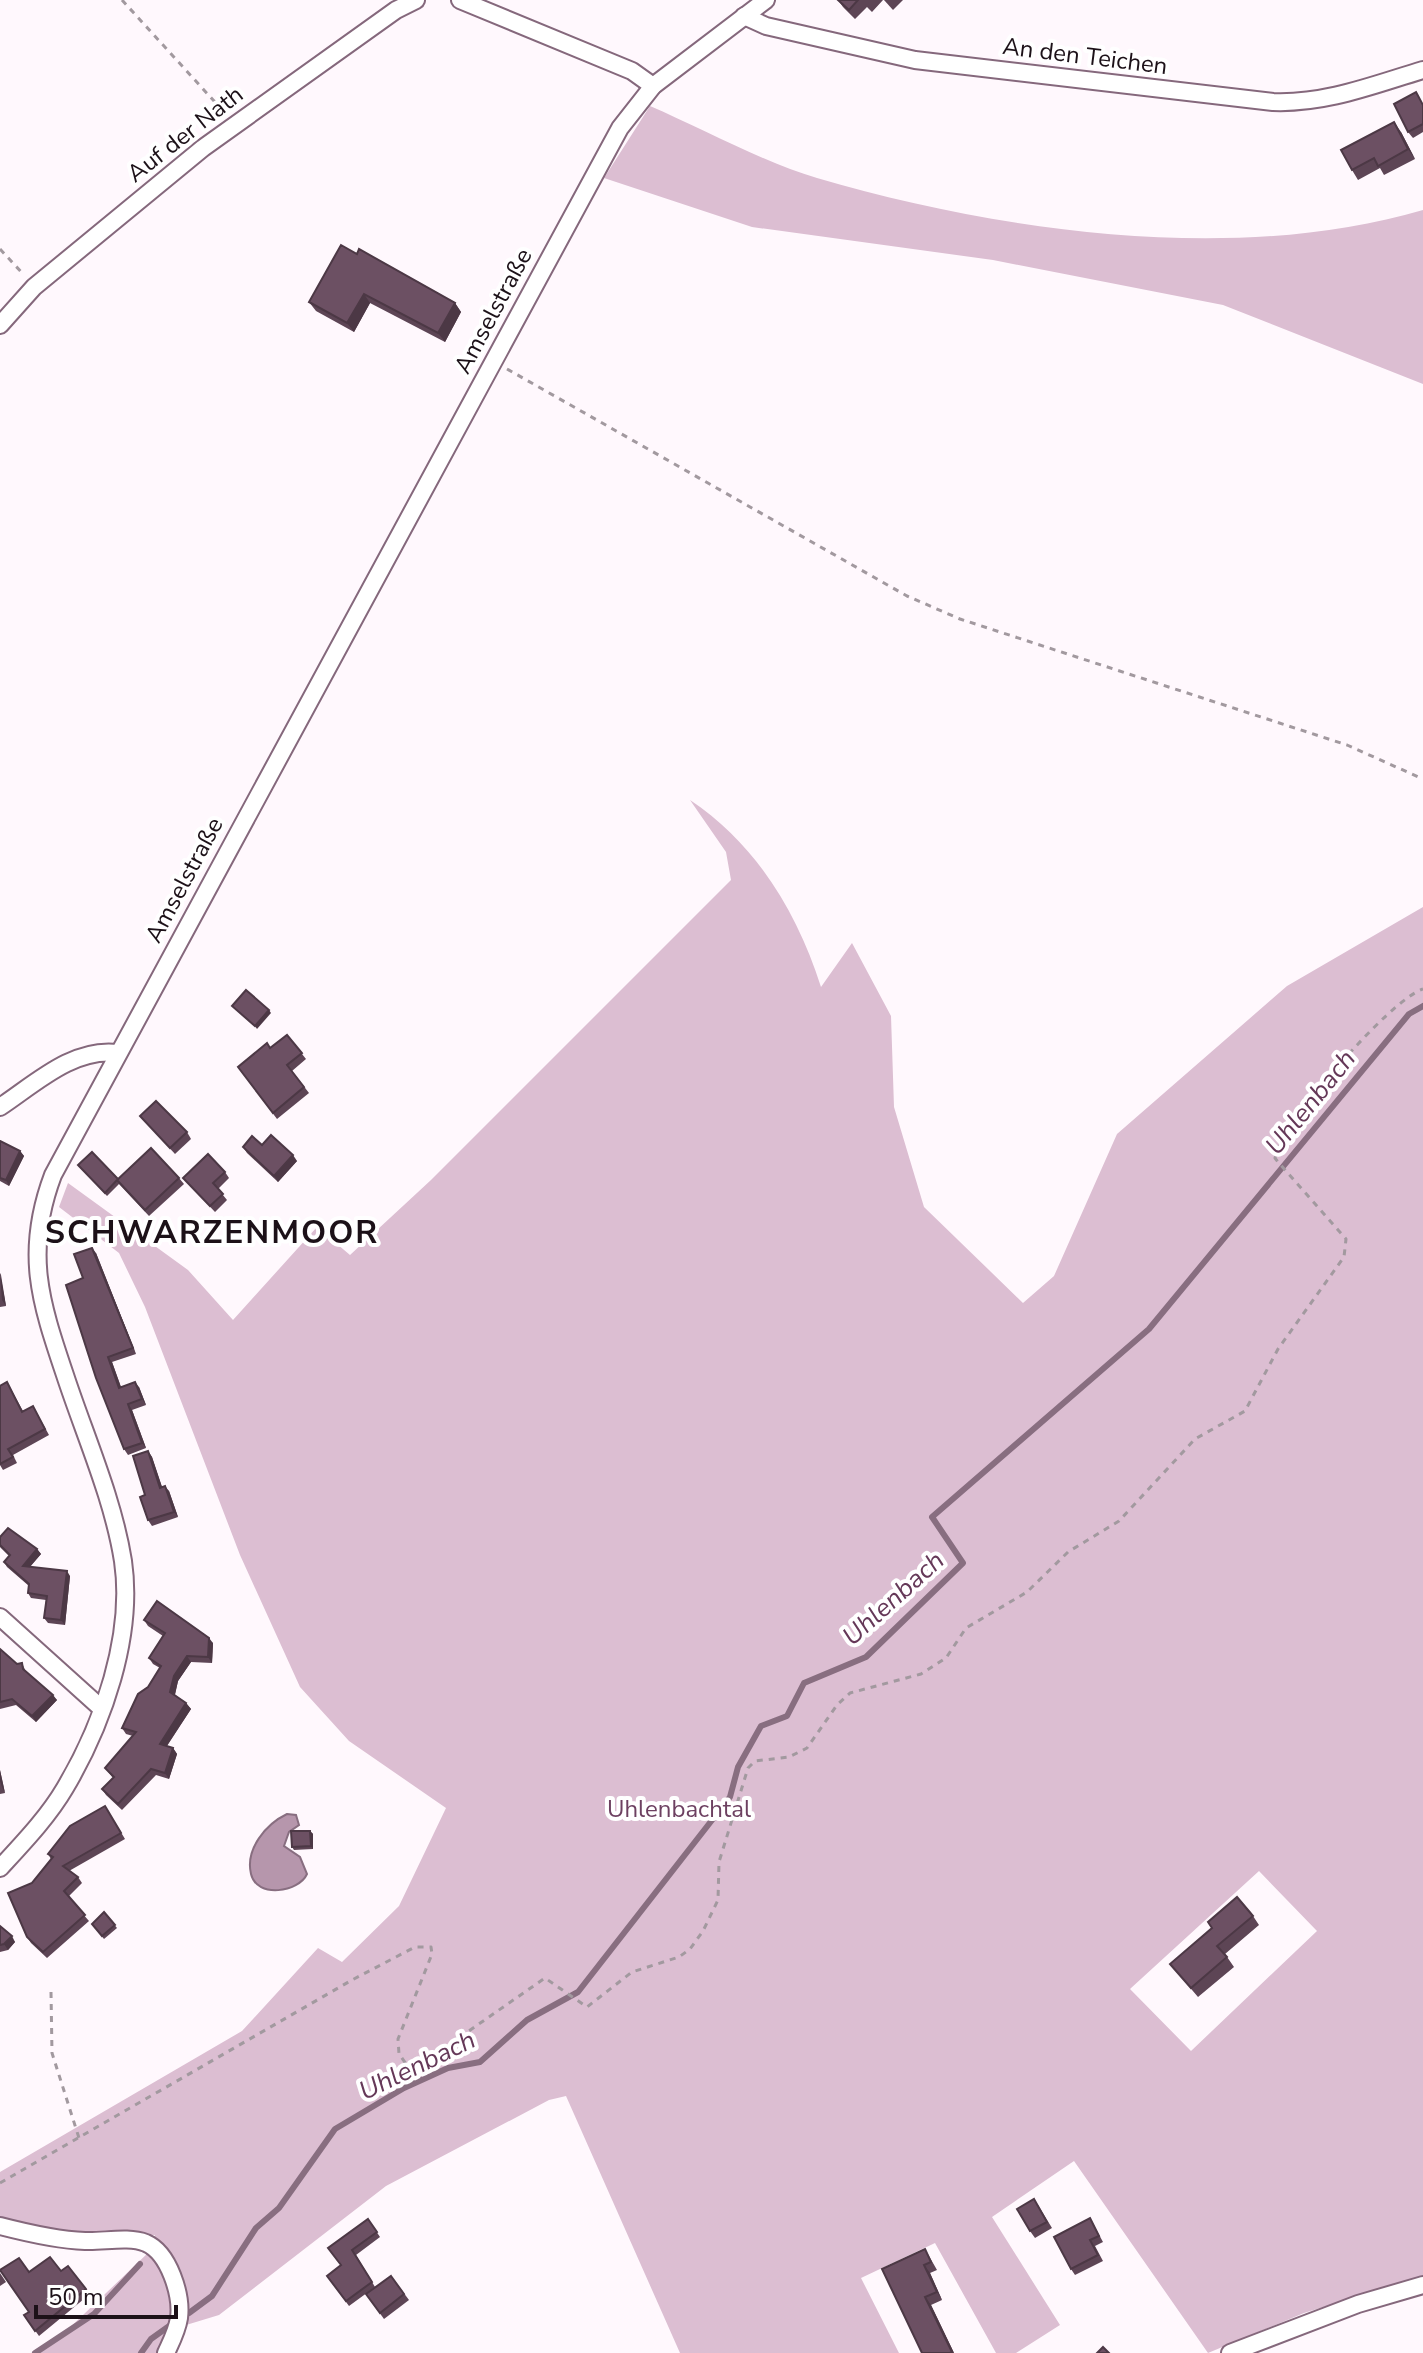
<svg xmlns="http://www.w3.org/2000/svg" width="1423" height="2353" font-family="'Nunito Sans',sans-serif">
  <rect width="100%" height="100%" fill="#fff8fd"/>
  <g fill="#dcbed2" fill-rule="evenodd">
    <path d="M650,106C701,128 765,163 817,178C1001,232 1237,265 1423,210V384L1223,305L993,260L752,227L604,178Z"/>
    <path d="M690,800C756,844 797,912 821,987L852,943L891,1016L894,1107L924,1207L1023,1303L1054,1276L1117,1134L1287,986L1423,907V2276L1304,2313L1208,2353L1074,2161L992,2217L1060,2325L1016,2353H996L935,2243L861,2278L899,2353H680L566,2096L549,2100L386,2186L219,2315L173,2329L160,2353H34L61,2336L149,2252L155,2235L78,2236L0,2221V2172L242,2031L318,1948L342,1962L399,1906L446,1808L349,1741L300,1687L240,1555L145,1307L119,1253L59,1207L68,1183L188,1270L233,1320L317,1227L350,1255L431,1180L731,880L726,852ZM1259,1871L1317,1931L1191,2051L1130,1989Z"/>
  </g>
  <path fill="#b696ac" stroke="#886e80" stroke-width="2" d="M287,1814L296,1815L299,1825L289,1832L284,1846L300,1857L307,1874C299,1892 257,1899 251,1874C245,1849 266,1824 287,1814Z"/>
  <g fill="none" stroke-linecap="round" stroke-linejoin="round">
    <g stroke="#886e80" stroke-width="6">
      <path d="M189,2313L212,2296L256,2228L279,2208L335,2129L404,2088L448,2068L480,2062L527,2020L578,1992L730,1797L738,1767L761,1726L787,1716L804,1683L866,1657L963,1563L932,1517L1149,1329L1409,1014L1423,1006"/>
      <path d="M35,2353L94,2314L140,2264"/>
      <path d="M141,2353L151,2339L172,2324"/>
    </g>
    <defs>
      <g id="street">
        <path d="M460,0L632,71L653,86"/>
        <path d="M744,16L766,26L915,60L1273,102C1326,104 1373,85 1423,70"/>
        <path d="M0,325L34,287L203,148L396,10L416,0"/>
        <path d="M0,1107C35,1084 72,1048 117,1053"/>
        <path d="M0,1617L101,1708"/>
        <path d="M0,1868C23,1843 48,1817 65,1788C103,1724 134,1636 123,1561C113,1498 85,1436 65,1375C40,1301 24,1252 53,1175L620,128L653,86L766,0"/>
        <path d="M0,2226C27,2233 56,2240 85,2241C104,2242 128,2236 146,2243C169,2253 182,2295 179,2318C177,2331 171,2342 166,2353"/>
        <path d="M1230,2353L1358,2304L1423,2285"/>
      </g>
    </defs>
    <use href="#street" stroke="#85687c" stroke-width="20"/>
    <g stroke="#a2999f" stroke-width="3" stroke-dasharray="6 6" stroke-linecap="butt">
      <path d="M122,0L224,112"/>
      <path d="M0,249L24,275"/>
      <path d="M507,369L907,596L960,619L1347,745L1423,779"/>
      <path d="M51,1992L52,2053L79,2138"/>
      <path d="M0,2183L352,1980L415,1947H431L432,1954L398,2039L399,2054L409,2068L417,2067L545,1978L587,2007L632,1972L679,1957L690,1949L703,1931L718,1900L719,1862L748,1768L755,1761L789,1757L807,1748L837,1705L850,1693L921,1674L946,1658L966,1628L1027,1592L1068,1552L1119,1521L1195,1439L1245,1411L1278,1349L1344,1257L1346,1239L1278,1162L1275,1158C1285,1122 1388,1001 1423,989"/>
    </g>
    <use href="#street" stroke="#fff" stroke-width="16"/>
  </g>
  <g fill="#5d4555">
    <path d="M838,0H883L872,12L867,7L855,19L843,7Z"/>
    <path d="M884,0H903L893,10Z"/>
    <path d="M1423,103V132L1413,138L1408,132Z"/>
    <path d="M1401,132L1415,159L1384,175L1380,168L1358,180L1352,170Z"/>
    <path d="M357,254L455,303L461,312L445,342L370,303L354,332L316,311L309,302Z"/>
    <path d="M287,1035L306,1059L292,1071L309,1093L277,1119L238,1067L270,1048Z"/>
    <path d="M140,1116L187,1132L191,1139L175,1154Z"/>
    <path d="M0,1141L20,1151L24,1156L9,1186L0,1181Z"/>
    <path d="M262,1145L297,1161L278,1182L247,1153L243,1147Z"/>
    <path d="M78,1165L118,1179L179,1178L184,1184L149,1216L119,1184L107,1196Z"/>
    <path d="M225,1172L229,1178L218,1189L227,1200L215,1212L183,1178Z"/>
    <path d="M96,1253L136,1354L112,1362L121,1387H139L146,1405L132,1410L146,1448L128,1455L124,1449L83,1278Z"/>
    <path d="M0,1273L6,1306L0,1307Z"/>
    <path d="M7,1382L23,1411L33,1406L49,1435L13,1455L17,1463L3,1470L0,1465V1386Z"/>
    <path d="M148,1451L152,1457L162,1487L169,1491L178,1517L152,1526L148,1520L145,1495Z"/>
    <path d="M0,1537L37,1549L41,1554L30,1567L70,1576L65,1625L48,1623L44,1618L46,1600L31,1598L28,1593L29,1586L7,1567L4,1562L9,1556L0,1547Z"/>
    <path d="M144,1620L213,1643L212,1663L191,1662L178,1681L175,1695L186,1703L191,1709L167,1746L173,1748L177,1754L169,1779L156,1775L122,1810L106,1795L102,1789L113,1778L105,1768L133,1736L126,1734L122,1728L160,1668L153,1664L149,1658L163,1636L148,1626Z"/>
    <path d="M0,1649L17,1664L22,1663L26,1672L57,1700L36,1722L16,1705L0,1709Z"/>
    <path d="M0,1770L5,1793L0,1794Z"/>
    <path d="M105,1806L125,1839L69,1871L78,1877L82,1883L68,1897L89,1921L47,1958L31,1943L27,1937L32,1883L51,1859L48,1854Z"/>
    <path d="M310,1831L313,1834V1849L294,1850L292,1847Z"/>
    <path d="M104,1912L117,1928L104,1939L92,1924Z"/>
    <path d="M1253,1916L1259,1925L1225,1954L1234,1967L1198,1997L1170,1964L1212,1928L1208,1922Z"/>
    <path d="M0,1926L15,1942L8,1950L0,1952Z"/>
    <path d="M1038,2205L1052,2228L1035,2238L1030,2231Z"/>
    <path d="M1090,2218L1103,2242L1095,2246L1103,2261L1075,2275L1071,2269Z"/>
    <path d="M368,2219L380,2237L356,2255L375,2287L349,2306L327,2276L341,2265Z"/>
    <path d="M925,2249L937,2270L930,2273L942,2300L931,2305L954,2353H922Z"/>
    <path d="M68,2266L90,2294L39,2336L24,2315L29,2312V2272L61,2271Z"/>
    <path d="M0,2273L6,2282L0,2286Z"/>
    <path d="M391,2276L409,2300L384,2319L366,2294Z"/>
  </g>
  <g fill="#4c3845">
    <path d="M1394,122L1401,132L1415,159L1408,149Z"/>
    <path d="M364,294L370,303L354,332L347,323Z"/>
    <path d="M455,303L461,312L445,342L438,333Z"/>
    <path d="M269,1010L271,1013L257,1029L255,1026Z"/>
    <path d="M20,1151L24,1156L9,1186L6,1180Z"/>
    <path d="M293,1155L297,1161L278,1182L274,1176Z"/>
    <path d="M92,1248L96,1253L136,1354L133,1348Z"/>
    <path d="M0,1273L1,1275L6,1306L2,1300Z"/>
    <path d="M108,1357L112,1362L123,1393L119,1388Z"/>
    <path d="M135,1382L139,1387L146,1405L142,1399Z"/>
    <path d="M128,1404L132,1410L146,1448L142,1443Z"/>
    <path d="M148,1451L152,1457L164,1493L160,1488Z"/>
    <path d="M165,1486L169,1491L178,1517L174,1512Z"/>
    <path d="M37,1549L41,1554L26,1571L23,1566Z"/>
    <path d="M67,1571L70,1576L65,1625L61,1620Z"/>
    <path d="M209,1638L213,1643L212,1663L208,1657Z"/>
    <path d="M187,1656L191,1662L178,1681L174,1698L170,1692L174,1676Z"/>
    <path d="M53,1695L57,1700L36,1722L32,1716Z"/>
    <path d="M186,1703L191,1709L164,1750L160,1744Z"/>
    <path d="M173,1748L177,1754L169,1779L165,1773Z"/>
    <path d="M0,1770L5,1793L2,1787L0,1781Z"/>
    <path d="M310,1831L313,1834V1849L311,1846Z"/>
    <path d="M12,1936L15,1942L8,1950L4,1944Z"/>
    <path d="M924,2265L930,2273L942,2300L937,2292Z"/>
    <path d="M925,2297L931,2305L954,2353L952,2352Z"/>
  </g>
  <g fill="#6c5063" stroke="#4c3845" stroke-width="2">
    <path d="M838,0H858L849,10Z"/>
    <path d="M1416,92L1423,105V124L1408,132L1394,104Z"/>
    <path d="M1394,122L1408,149L1378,166L1374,158L1352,170L1341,150Z"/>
    <path d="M341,245L357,254L359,249L455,303L438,333L364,294L347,323L309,302Z"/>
    <path d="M246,990L269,1010L255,1026L232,1006Z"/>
    <path d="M287,1035L302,1053L287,1065L304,1087L273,1113L238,1067L267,1043L270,1048Z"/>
    <path d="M156,1101L187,1132L170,1148L140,1116Z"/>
    <path d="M271,1135L293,1155L274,1176L243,1147L252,1136L262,1145Z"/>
    <path d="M0,1141L20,1151L6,1180L0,1178Z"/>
    <path d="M151,1148L179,1178L145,1210L117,1180Z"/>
    <path d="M92,1152L118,1179L105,1193L78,1165Z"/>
    <path d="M208,1154L225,1172L213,1183L223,1194L210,1206L183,1178Z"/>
    <path d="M92,1248L133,1348L108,1357L119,1388L135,1382L142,1399L128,1404L142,1443L124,1449L96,1378L66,1285L83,1278L74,1254Z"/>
    <path d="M7,1382L22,1412L33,1406L45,1429L8,1449L13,1457L0,1464V1386Z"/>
    <path d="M148,1451L160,1488L165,1486L174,1512L148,1520L140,1497L145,1495L133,1456Z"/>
    <path d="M8,1528L37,1549L23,1566L67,1571L61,1620L44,1618L47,1596L28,1593L29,1584L4,1562L10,1555L0,1545V1537Z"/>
    <path d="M157,1601L209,1638L208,1657L187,1656L174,1676L170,1692L186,1703L160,1744L173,1748L165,1773L151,1769L118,1804L102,1789L114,1777L105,1768L136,1732L122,1728L138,1694L148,1687L161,1666L149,1658L165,1633L144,1620Z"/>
    <path d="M0,1649L17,1664L22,1663L23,1669L53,1695L32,1716L12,1699L0,1702Z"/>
    <path d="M105,1806L121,1833L63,1866L78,1877L64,1891L85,1915L43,1952L27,1937L8,1893L32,1883L53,1857L48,1854L70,1826Z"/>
    <path d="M291,1831H310L311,1846L292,1847Z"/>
    <path d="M1237,1897L1253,1916L1217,1946L1227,1957L1191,1988L1170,1964L1212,1928L1208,1922Z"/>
    <path d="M104,1912L115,1925L102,1936L92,1924Z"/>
    <path d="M0,1926L12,1936L4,1944L0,1945Z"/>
    <path d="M1034,2199L1047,2222L1030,2231L1017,2209Z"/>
    <path d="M1090,2218L1099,2236L1090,2240L1098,2255L1071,2269L1054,2237Z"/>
    <path d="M368,2219L377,2232L352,2250L372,2282L346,2301L327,2276L341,2265L328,2248Z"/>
    <path d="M925,2249L931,2262L924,2265L937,2292L925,2297L952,2352L950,2353H922L882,2269Z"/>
    <path d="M50,2257L61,2271L68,2266L86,2289L35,2331L24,2315L29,2312L0,2270L19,2258L29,2272Z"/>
    <path d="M391,2276L404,2294L380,2313L366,2294Z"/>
    <path d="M1103,2347L1109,2353H1097Z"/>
  </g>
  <g text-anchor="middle" stroke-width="8" stroke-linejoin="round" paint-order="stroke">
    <g font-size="24" fill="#1c1118" stroke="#fff">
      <text transform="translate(1085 56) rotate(7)" y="8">An den Teichen</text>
      <text transform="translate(185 134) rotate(-38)" y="8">Auf der Nath</text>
      <text transform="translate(493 311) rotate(-62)" y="8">Amselstraße</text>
      <text transform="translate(184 880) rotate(-62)" y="8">Amselstraße</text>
    </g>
    <g font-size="24" fill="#6d4061" stroke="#fff">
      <text x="679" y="1817">Uhlenbachtal</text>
    </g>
    <g font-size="26" font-style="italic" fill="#653858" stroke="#fff">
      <text transform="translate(1310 1102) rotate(-51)" y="9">Uhlenbach</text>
      <text transform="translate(893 1598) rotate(-42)" y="9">Uhlenbach</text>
      <text transform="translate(417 2065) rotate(-26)" y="9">Uhlenbach</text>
    </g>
    <g font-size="32" font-weight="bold" letter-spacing="2" fill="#1c1118" stroke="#fff">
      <text x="212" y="1243">SCHWARZENMOOR</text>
    </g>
  </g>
  <path d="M36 2305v12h140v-12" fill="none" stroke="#1c1118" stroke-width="4"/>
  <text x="48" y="2305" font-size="24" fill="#1c1118" stroke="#ffffff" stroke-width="6" paint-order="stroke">50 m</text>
</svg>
